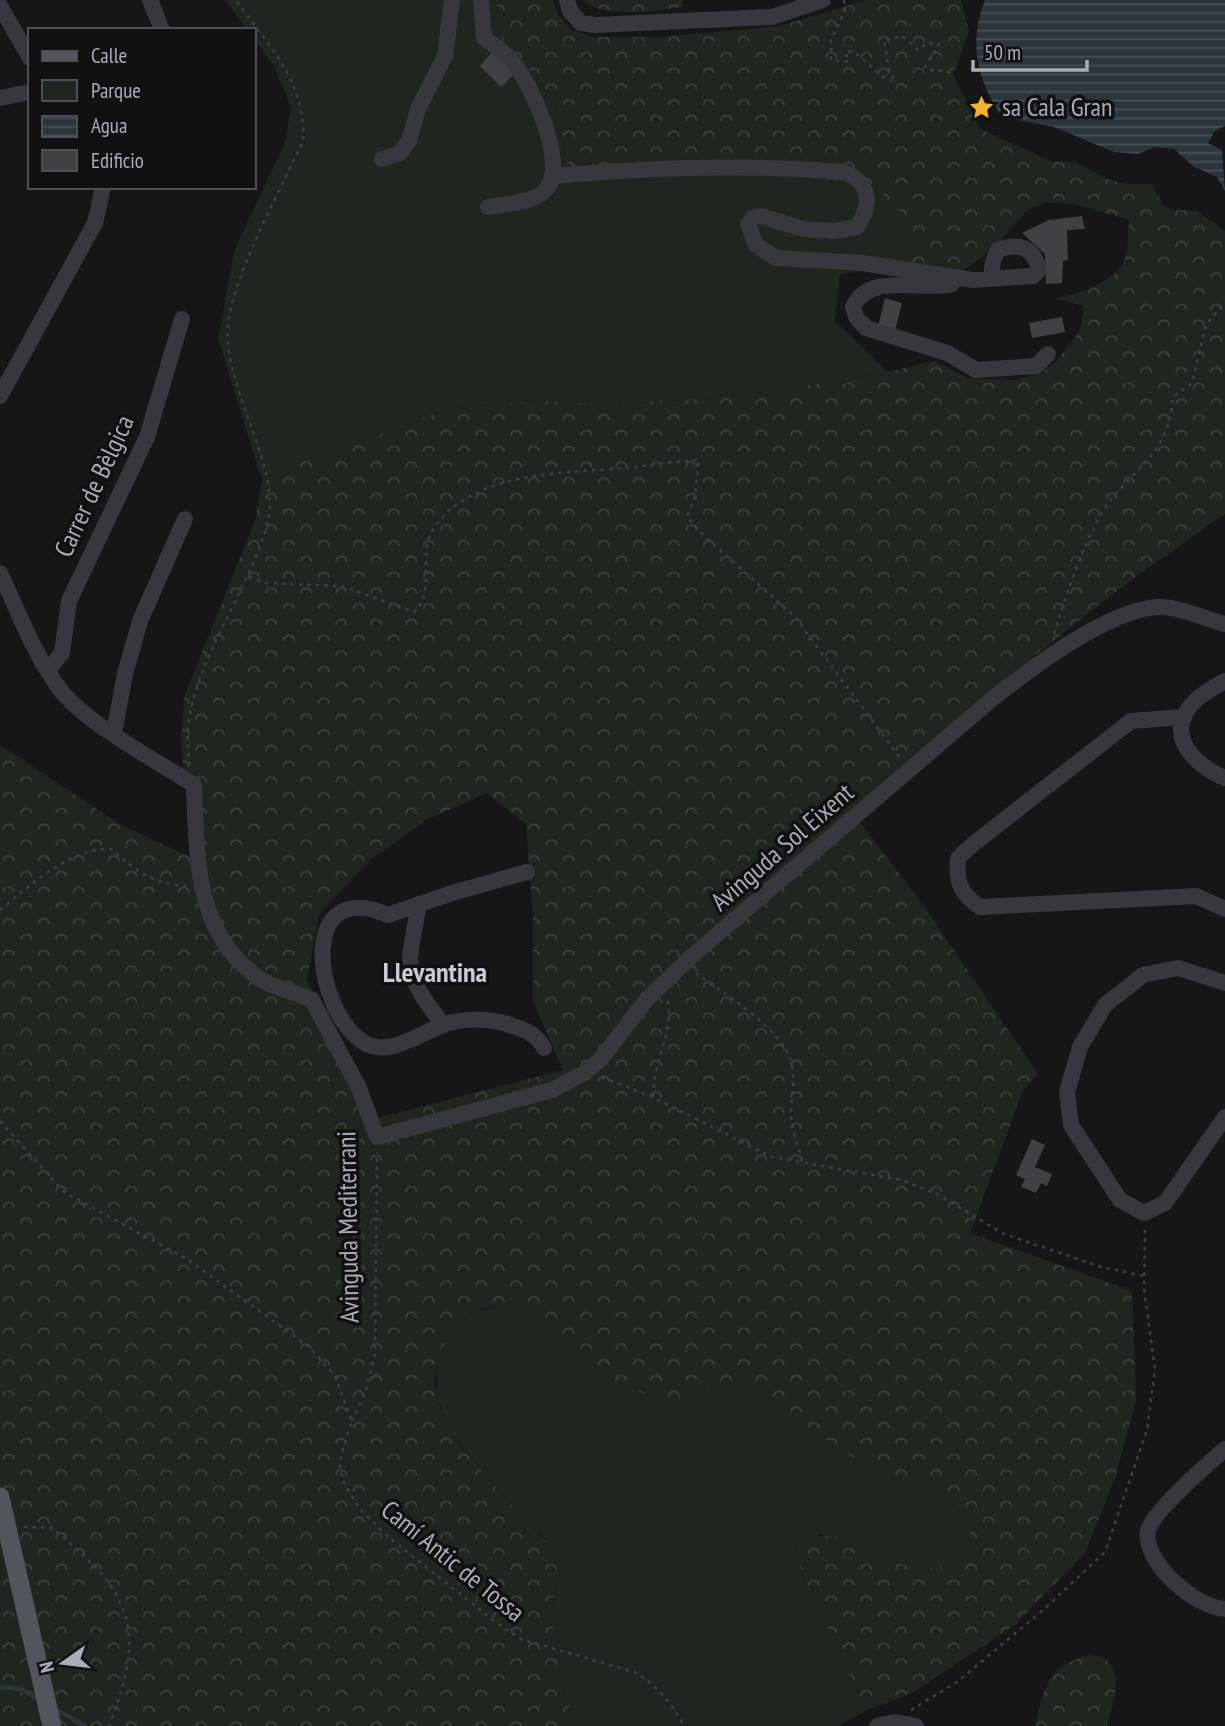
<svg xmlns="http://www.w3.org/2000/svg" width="1225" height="1726" font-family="'PT Sans Narrow',sans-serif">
  <defs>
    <pattern id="forest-crowns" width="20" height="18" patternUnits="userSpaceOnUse" patternTransform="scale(1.75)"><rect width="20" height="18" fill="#1e261f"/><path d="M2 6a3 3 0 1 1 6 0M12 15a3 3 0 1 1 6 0" fill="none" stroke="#3c433d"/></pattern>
    <pattern id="water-rules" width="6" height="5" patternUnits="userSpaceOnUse" patternTransform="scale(1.75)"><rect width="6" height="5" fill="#2c353c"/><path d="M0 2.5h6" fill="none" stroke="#485056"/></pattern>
  </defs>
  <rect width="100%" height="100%" fill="#161618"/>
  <g fill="#1e261f">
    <path d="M225,0H497L498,34L555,100L569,174L718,171L873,184L913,224L903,266L840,274L835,321L888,372L745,396L623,404L540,401L452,408L281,469L262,480L218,339L235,248L285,143L291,106L274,67L254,39V30H247Z"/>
    <path d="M503,1305L514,1307L539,1330L649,1396L673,1398L731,1386L775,1400L880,1467L939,1493L965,1516L971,1540L968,1550L941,1566L918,1571L821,1534L798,1541L796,1551L808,1595L827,1625L839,1658L858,1689L865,1711L838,1726H576L563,1688L562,1664L550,1617L559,1571L547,1539L529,1525L451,1434L437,1397L436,1361L440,1350L470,1313Z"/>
  </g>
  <g fill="url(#forest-crowns)" fill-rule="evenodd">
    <path d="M497,0H553L559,16L572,30L593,37H662L780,26L866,0H961L969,31L953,75L980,129L1051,161L1075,162L1107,179L1126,184H1152L1163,206L1174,210L1197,211L1225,231V514L1135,577L1006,678L852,812L924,906L1038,1074L1023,1090L970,1233L1132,1291L1136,1400L1115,1478L1085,1553L1015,1625L914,1692L865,1711L858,1689L839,1658L827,1625L808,1595L796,1551L798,1541L808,1536H832L918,1571L941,1566L968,1550L971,1540L965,1516L939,1493L853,1457L815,1432L775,1400L731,1386L673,1398L649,1396L573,1360L514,1308L491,1306L470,1313L440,1350L436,1361L435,1385L440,1409L458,1443L529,1525L556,1548L561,1559L550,1617L562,1664L563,1688L576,1726H0V745L119,824L193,858L181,743L184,697L256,518L262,480L281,469L452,408L540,401L623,404L745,396L888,372L934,361L969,378L1013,380L1040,373L1055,363L1080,331L1084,306L1055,298C1075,296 1120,280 1125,259C1129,246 1126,232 1130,220L1075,204L1045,202L1026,211L990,252L958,274L903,266L912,224L873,184L718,171L569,174L555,100L498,34ZM487,793L526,824L533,918V1001L563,1070L378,1118L307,980L319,914L370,860L428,819Z"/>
    <path d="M584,0H683V7C658,10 601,20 584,0Z"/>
    <path d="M1089,1655C1130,1657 1114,1701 1107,1726H1036C1043,1688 1047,1666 1089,1655Z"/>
  </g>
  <path fill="url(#water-rules)" d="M985,0H1225V126L1215,131L1208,143L1222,150L1225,191L1217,177L1194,167L1174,149L1155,147L1138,154L1114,152L1054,127L1002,117C977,80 968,44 985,0Z"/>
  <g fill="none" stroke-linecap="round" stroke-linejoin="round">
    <g stroke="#2c353c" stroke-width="4.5">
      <path d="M0,1687L21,1689L38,1699"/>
      <path d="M55,1709L85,1726"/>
    </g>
  </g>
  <g fill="#404145">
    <path d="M493,51L515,73L501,87L480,66Z"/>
    <path d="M1082,216L1085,229L1067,230L1068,260L1063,261L1062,283L1046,284L1045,254L1022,233L1049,220Z"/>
    <path d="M885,298L902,303L895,331L878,327Z"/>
    <path d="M1062,317L1065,332L1032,338L1029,323Z"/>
    <path d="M1032,1139L1045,1145L1035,1167L1052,1174L1047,1186L1041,1183L1036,1193L1021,1187L1025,1179L1016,1175Z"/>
  </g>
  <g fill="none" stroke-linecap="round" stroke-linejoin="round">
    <g stroke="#3d3f44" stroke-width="2.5" stroke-dasharray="3.5 5" stroke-linecap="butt">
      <path d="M844,0L845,10L831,40V60L848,62L846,51C866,52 874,79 895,81L889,70L884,40L902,36L918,50L928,43L939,44L925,67C934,74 944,67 953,75"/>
      <path d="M249,577L265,583L342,586L414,612C436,593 418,555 432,531C469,471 563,473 624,468C649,466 673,461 699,460L695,496L687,517L705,537L794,616L901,759"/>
      <path d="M1054,634C1066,594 1080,554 1099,518C1125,471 1170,459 1173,397L1192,383L1206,325L1225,302"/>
      <path d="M190,765C174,683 246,602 267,525C283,468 224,390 228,329C230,280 281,189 303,141C307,82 268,46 236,0"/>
      <path d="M0,910C30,886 70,847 112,849C135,871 153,884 186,886"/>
      <path d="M696,973C723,994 786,1030 792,1066C796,1083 791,1097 791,1114C791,1130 799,1147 802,1162"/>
      <path d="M668,1001C674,1036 650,1065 654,1098L772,1157L902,1180L937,1194L1004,1234L1101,1267L1144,1276"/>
      <path d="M602,1077L654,1098"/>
      <path d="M0,1121L64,1192L187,1259L308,1346L335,1376L352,1421L341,1455L340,1470L345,1485L360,1509L387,1536L498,1624L521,1639L634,1672C657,1685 671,1703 684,1726"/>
      <path d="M352,1421L365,1393L375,1354L377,1152"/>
      <path d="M24,1527L53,1528C71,1545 93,1562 108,1582C143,1630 128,1675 109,1726"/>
      <path d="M911,1710L957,1682L1042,1611L1105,1552L1147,1430L1155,1369L1144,1289L1145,1227"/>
    </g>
    <g stroke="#37383d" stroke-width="16">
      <path d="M150,0L162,30"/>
      <path d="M481,0L484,38C494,45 505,52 513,62C531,84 566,160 548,187C538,203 504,204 488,207"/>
      <path d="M567,0L570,11L581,23L596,25L772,17L823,0"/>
      <path d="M0,6L30,58"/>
      <path d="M0,98L30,92"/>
      <path d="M382,159L400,153L409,141L418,109L445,56L452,0"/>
      <path d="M553,176C649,167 746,164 843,172C871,181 872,205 857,227L834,231L803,229L761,216L753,218L748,224L756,245L776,258L862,263L973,280L1033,276L1039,270C1034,247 1019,242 998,250L993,261L991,279"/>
      <path d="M952,284C920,292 870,271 853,307L856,317L866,328L947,353L976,370L1036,366L1048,354"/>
      <path d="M0,396L95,223L103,187"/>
      <path d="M0,573C19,613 35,657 62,692C89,725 157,761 194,785C197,854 194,928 253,974C270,988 292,990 312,1000"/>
      <path d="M48,670L62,653L69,601L147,437L182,319"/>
      <path d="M1225,681C1216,686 1205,692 1197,699C1162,731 1191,764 1225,778"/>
      <path d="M1184,717L1131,721L972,845L958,858C956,881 960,894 980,907L1196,896L1225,909"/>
      <path d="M114,733L125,674L140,621L185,519"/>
      <path d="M527,872L452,893L388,915C296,876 314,1010 363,1042C391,1060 425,1028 453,1022C472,1018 492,1019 510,1025C526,1030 535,1033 544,1048"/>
      <path d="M419,904C407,972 401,968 443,1025"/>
      <path d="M1225,983L1178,968L1143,975L1105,1005L1080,1047L1067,1092L1071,1125L1120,1200L1144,1213L1165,1203L1225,1117"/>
      <path d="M312,1000L359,1088L377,1137L552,1090L586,1072L600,1060L647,999L692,956L992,699C1031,668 1107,611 1157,607C1178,606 1205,619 1225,624"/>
      <path d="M1225,1449C1209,1463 1152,1512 1148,1531C1145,1547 1159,1567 1170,1578C1184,1592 1205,1607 1225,1609"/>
      <path d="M877,1726L895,1722L916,1726"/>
    </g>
    <path stroke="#53555c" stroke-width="19" d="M0,1497L52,1726"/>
  </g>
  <defs>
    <symbol id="sight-bare" viewBox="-9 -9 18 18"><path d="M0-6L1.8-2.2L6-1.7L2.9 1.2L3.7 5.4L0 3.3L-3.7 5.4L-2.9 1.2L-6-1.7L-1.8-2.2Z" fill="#f2b134" stroke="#111113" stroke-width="2.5" paint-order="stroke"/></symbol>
  </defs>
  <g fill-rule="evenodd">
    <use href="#sight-bare" x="964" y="90" width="35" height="35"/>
  </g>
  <g text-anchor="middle" stroke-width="7" stroke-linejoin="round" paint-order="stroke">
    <g font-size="26" fill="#a8adb8" stroke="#111113" text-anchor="start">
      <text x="1002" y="116">sa Cala Gran</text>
    </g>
    <g font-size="26" fill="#a8adb8" stroke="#111113">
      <text transform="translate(94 486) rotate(-65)" y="9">Carrer de Bèlgica</text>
      <text transform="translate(782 847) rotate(-41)" y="9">Avinguda Sol Eixent</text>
      <text transform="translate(348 1227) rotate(-91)" y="9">Avinguda Mediterrani</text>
      <text transform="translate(453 1561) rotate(39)" y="9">Camí Antic de Tossa</text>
    </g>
    <g font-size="28" font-weight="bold" fill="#c9ccd4" stroke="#111113">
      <text x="435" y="982">Llevantina</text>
    </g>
  </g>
  <rect x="28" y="28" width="228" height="161" fill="#111113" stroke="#4d4f55" stroke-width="2"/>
  <rect x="42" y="51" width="35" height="10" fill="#53555c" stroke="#4d4f55" stroke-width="2"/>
  <text x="91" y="63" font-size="21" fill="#a8adb8">Calle</text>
  <rect x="42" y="80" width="35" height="21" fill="#1e261f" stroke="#4d4f55" stroke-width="2"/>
  <text x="91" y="98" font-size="21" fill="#a8adb8">Parque</text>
  <rect x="42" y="116" width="35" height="21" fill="url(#water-rules)" stroke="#4d4f55" stroke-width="2"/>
  <text x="91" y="133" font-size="21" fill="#a8adb8">Agua</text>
  <rect x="42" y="150" width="35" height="21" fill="#404145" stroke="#4d4f55" stroke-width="2"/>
  <text x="91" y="168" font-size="21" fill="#a8adb8">Edificio</text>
  <g transform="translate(63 1663) rotate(256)" stroke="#111113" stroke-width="5" paint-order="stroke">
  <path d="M0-5L12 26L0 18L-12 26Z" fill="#a8adb8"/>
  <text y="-10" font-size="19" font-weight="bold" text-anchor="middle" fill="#a8adb8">N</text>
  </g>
  <path d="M973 60v10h114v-10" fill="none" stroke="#a8adb8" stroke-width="3.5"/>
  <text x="984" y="60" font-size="21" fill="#a8adb8" stroke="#111113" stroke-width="5" paint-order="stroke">50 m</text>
</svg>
